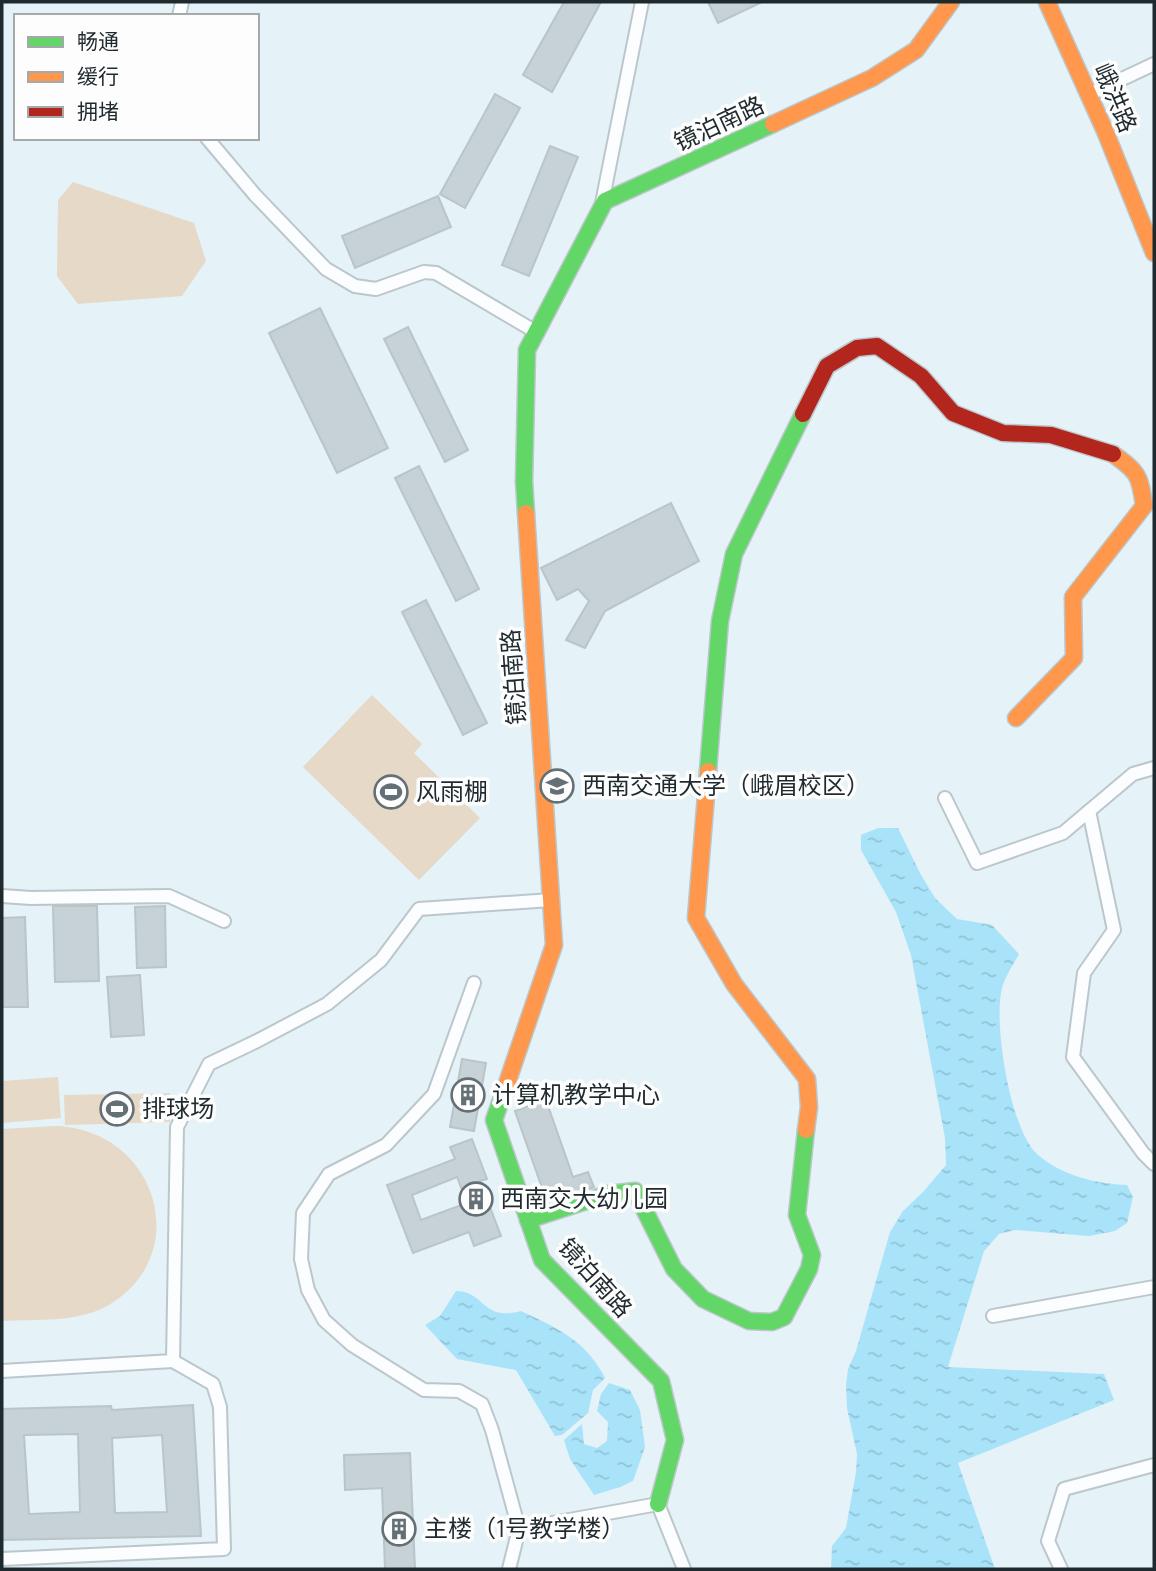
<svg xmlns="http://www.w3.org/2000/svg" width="1156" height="1571" font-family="Manrope,'Noto Sans SC',sans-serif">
  <defs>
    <pattern id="water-ripples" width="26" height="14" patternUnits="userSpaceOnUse" patternTransform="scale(1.75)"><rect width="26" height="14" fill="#a9e3f9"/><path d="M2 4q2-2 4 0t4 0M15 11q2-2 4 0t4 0" fill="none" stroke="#91c3d6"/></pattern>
  </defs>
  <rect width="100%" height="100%" fill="#e5f2f7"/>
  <g fill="#e6d9c8">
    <path d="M73,182L194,223L206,261L182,296L78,304L57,276L58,200Z"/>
    <path d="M372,695L422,744L414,753L480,818L419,880L303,767Z"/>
    <path d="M58,1077L61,1118L2,1123V1081Z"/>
    <path d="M170,1093V1122L65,1125L64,1095Z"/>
    <path d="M56,1126C158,1130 195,1256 107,1306C76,1323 36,1319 2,1321V1129Z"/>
  </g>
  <g fill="url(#water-ripples)">
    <path d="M878,828H898L921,875L935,898L957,919L992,925L1019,954C1013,965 1005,977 1002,988C993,1023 1010,1129 1037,1154C1060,1175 1096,1184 1127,1185L1133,1197L1127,1223L1115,1231L1089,1236L1015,1230L999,1234L984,1251L948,1367L1104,1374L1114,1400L958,1463L995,1569H831L832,1546L846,1528L856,1472L857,1454L847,1408L846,1385L848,1369L856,1351L890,1232L903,1211L923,1192L946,1165L945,1138L911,955L896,912L861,850V835Z"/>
    <path d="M456,1291C485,1291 482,1322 521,1311C557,1328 586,1340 605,1378L593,1390L588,1413L562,1435L555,1436L516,1370L457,1359L425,1325L440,1316Z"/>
    <path d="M609,1383L630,1390L640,1410L645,1447L633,1481L620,1487L594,1495L570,1459L564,1440L582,1424L584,1444L597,1448L607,1441L608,1422L597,1411L601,1394Z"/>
  </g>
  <g fill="#c6d2d6" stroke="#bac4c9" stroke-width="2" fill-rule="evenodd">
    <path d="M564,2H601L552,92L523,75Z"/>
    <path d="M708,2H762L718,23Z"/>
    <path d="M495,94L520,108L465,208L440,194Z"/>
    <path d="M550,146L578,157L529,276L502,265Z"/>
    <path d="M438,196L451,227L355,268L342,236Z"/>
    <path d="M320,308L388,448L337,473L269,333Z"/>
    <path d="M408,327L468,450L445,462L384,339Z"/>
    <path d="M419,466L479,589L456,601L395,478Z"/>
    <path d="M671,503L699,561L605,611L585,648L566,640L589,601L578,589L557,600L541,568Z"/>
    <path d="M426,600L487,723L463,735L402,612Z"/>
    <path d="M53,906H97L99,981L55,982Z"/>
    <path d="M165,906L166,967L137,968L135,907Z"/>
    <path d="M25,917L28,1007H2V918Z"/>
    <path d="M140,975L144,1035L111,1037L107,977Z"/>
    <path d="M462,1059L486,1063L474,1131L450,1127Z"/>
    <path d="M546,1100L573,1177L588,1172L594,1187L547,1202L515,1111Z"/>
    <path d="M472,1139L487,1179L480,1181L501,1236L474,1246L469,1232L413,1253L387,1185L455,1159L450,1147ZM457,1177L467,1203L421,1220L412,1195Z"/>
    <path d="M193,1405L201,1536L2,1540V1409L111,1406L112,1410ZM78,1434L80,1512L29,1514L24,1435ZM162,1435L167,1512L115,1513L112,1438Z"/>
    <path d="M410,1453L415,1569H385L382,1488L345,1490L344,1455Z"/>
  </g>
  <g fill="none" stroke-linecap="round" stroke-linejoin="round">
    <defs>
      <g id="street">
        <path d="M179,16L182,2"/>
        <path d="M1088,95L1154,64"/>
        <path d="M207,138L255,195L326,269L355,286L376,289L424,272L436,273L536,332"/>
        <path d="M601,208L642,2"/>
        <path d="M945,798L977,863L1063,833L1133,774L1154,768"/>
        <path d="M1089,811L1114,930L1084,973L1073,1057L1143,1153L1154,1164"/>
        <path d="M2,896L31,898L169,896L224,921"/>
        <path d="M474,983L434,1094L386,1145L329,1174L303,1213L301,1259L308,1290L324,1320L352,1345L424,1390L459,1391L482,1404L492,1430L519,1529"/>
        <path d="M993,1316L1154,1287"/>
        <path d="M2,1371L173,1361L177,1127L209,1064L257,1041L327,1004L381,960L419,909L551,900"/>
        <path d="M2,1559L224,1549L220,1407L213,1384L173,1361"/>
        <path d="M509,1569L519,1529L658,1504L684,1569"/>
        <path d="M1061,1569L1048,1541L1064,1489L1154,1465"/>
      </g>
      <g id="fast">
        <path d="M526,513L524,481L527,350L605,201L773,124"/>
        <path d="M708,771L720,621L734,554L803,414"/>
        <path d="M505,1089L494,1120L542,1260L661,1381L675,1440L658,1504"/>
        <path d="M528,1220L608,1194L635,1191L674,1269L703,1299L749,1321L772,1322L784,1317L809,1269L812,1255L797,1215L806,1130"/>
      </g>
      <g id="slow">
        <path d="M1047,2L1105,131L1154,253"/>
        <path d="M773,124L872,78L916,50L951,2"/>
        <path d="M1016,718L1074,658L1073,597L1144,506C1140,475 1138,472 1113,454"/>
        <path d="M708,771L696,918L734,984L807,1079L809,1107L806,1130"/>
        <path d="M505,1089L554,945L526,513"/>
      </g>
      <path id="jam" d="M803,414L827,366L857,348L877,346L921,376L953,413L1003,433L1051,435L1113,454"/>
    </defs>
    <use href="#street" stroke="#bcc7cb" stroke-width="16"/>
    <use href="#fast" stroke="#bcc7cb" stroke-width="19"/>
    <use href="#slow" stroke="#bcc7cb" stroke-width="19"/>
    <use href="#jam" stroke="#bcc7cb" stroke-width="19"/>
    <use href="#street" stroke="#fbfdfe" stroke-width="12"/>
    <use href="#fast" stroke="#63d668" stroke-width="16"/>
    <use href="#slow" stroke="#ff974d" stroke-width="16"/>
    <use href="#jam" stroke="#b3261e" stroke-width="16"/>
  </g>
  <defs>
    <symbol id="university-ring" viewBox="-11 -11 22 22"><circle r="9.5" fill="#fdfdfd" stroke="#647075" stroke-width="1.5"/><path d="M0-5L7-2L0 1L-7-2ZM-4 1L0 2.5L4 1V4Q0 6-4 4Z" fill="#647075"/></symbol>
    <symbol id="stadium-ring" viewBox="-11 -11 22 22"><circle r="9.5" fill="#fdfdfd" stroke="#647075" stroke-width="1.5"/><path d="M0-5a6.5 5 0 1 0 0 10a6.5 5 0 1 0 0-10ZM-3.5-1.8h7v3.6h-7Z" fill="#647075"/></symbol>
    <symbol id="building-ring" viewBox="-11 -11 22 22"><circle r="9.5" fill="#fdfdfd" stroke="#647075" stroke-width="1.5"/><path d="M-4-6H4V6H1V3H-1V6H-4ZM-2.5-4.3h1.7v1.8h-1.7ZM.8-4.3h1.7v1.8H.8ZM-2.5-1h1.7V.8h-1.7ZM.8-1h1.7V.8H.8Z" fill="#647075"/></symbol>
  </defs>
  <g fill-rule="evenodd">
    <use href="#university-ring" x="538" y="767" width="38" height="38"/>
    <use href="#stadium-ring" x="372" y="773" width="38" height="38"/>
    <use href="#building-ring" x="449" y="1076" width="38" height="38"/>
    <use href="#stadium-ring" x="98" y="1090" width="38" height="38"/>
    <use href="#building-ring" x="457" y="1180" width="38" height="38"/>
    <use href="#building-ring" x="380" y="1510" width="38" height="38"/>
  </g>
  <g text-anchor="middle" stroke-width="7" stroke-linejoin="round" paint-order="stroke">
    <g font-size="24" fill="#1f2a2f" stroke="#fdfdfd">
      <text transform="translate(1115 98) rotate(67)" y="8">峨洪路</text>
      <text transform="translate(719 124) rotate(-25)" y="8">镜泊南路</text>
      <text transform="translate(514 677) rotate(-94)" y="8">镜泊南路</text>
      <text transform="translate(595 1278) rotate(48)" y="8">镜泊南路</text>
    </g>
    <g font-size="24" fill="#1f2a2f" stroke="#fdfdfd" text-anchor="start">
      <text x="582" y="794">西南交通大学（峨眉校区）</text>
      <text x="416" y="800">风雨棚</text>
      <text x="492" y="1103">计算机教学中心</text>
      <text x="142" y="1117">排球场</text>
      <text x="500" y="1207">西南交大幼儿园</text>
      <text x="424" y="1537">主楼（1号教学楼）</text>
    </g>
  </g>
  <rect width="1156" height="1571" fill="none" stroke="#1f2a2f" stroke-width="7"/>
  <rect x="14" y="14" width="245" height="126" fill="#fdfdfd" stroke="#a4a9ab" stroke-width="2"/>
  <rect x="28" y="37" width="35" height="10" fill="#63d668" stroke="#a4a9ab" stroke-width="2"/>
  <text x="77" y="49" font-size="21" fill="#1f2a2f">畅通</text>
  <rect x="28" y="72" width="35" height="10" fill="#ff974d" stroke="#a4a9ab" stroke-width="2"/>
  <text x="77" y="84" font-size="21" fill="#1f2a2f">缓行</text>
  <rect x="28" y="107" width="35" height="10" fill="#b3261e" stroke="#a4a9ab" stroke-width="2"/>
  <text x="77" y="119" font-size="21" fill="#1f2a2f">拥堵</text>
</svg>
